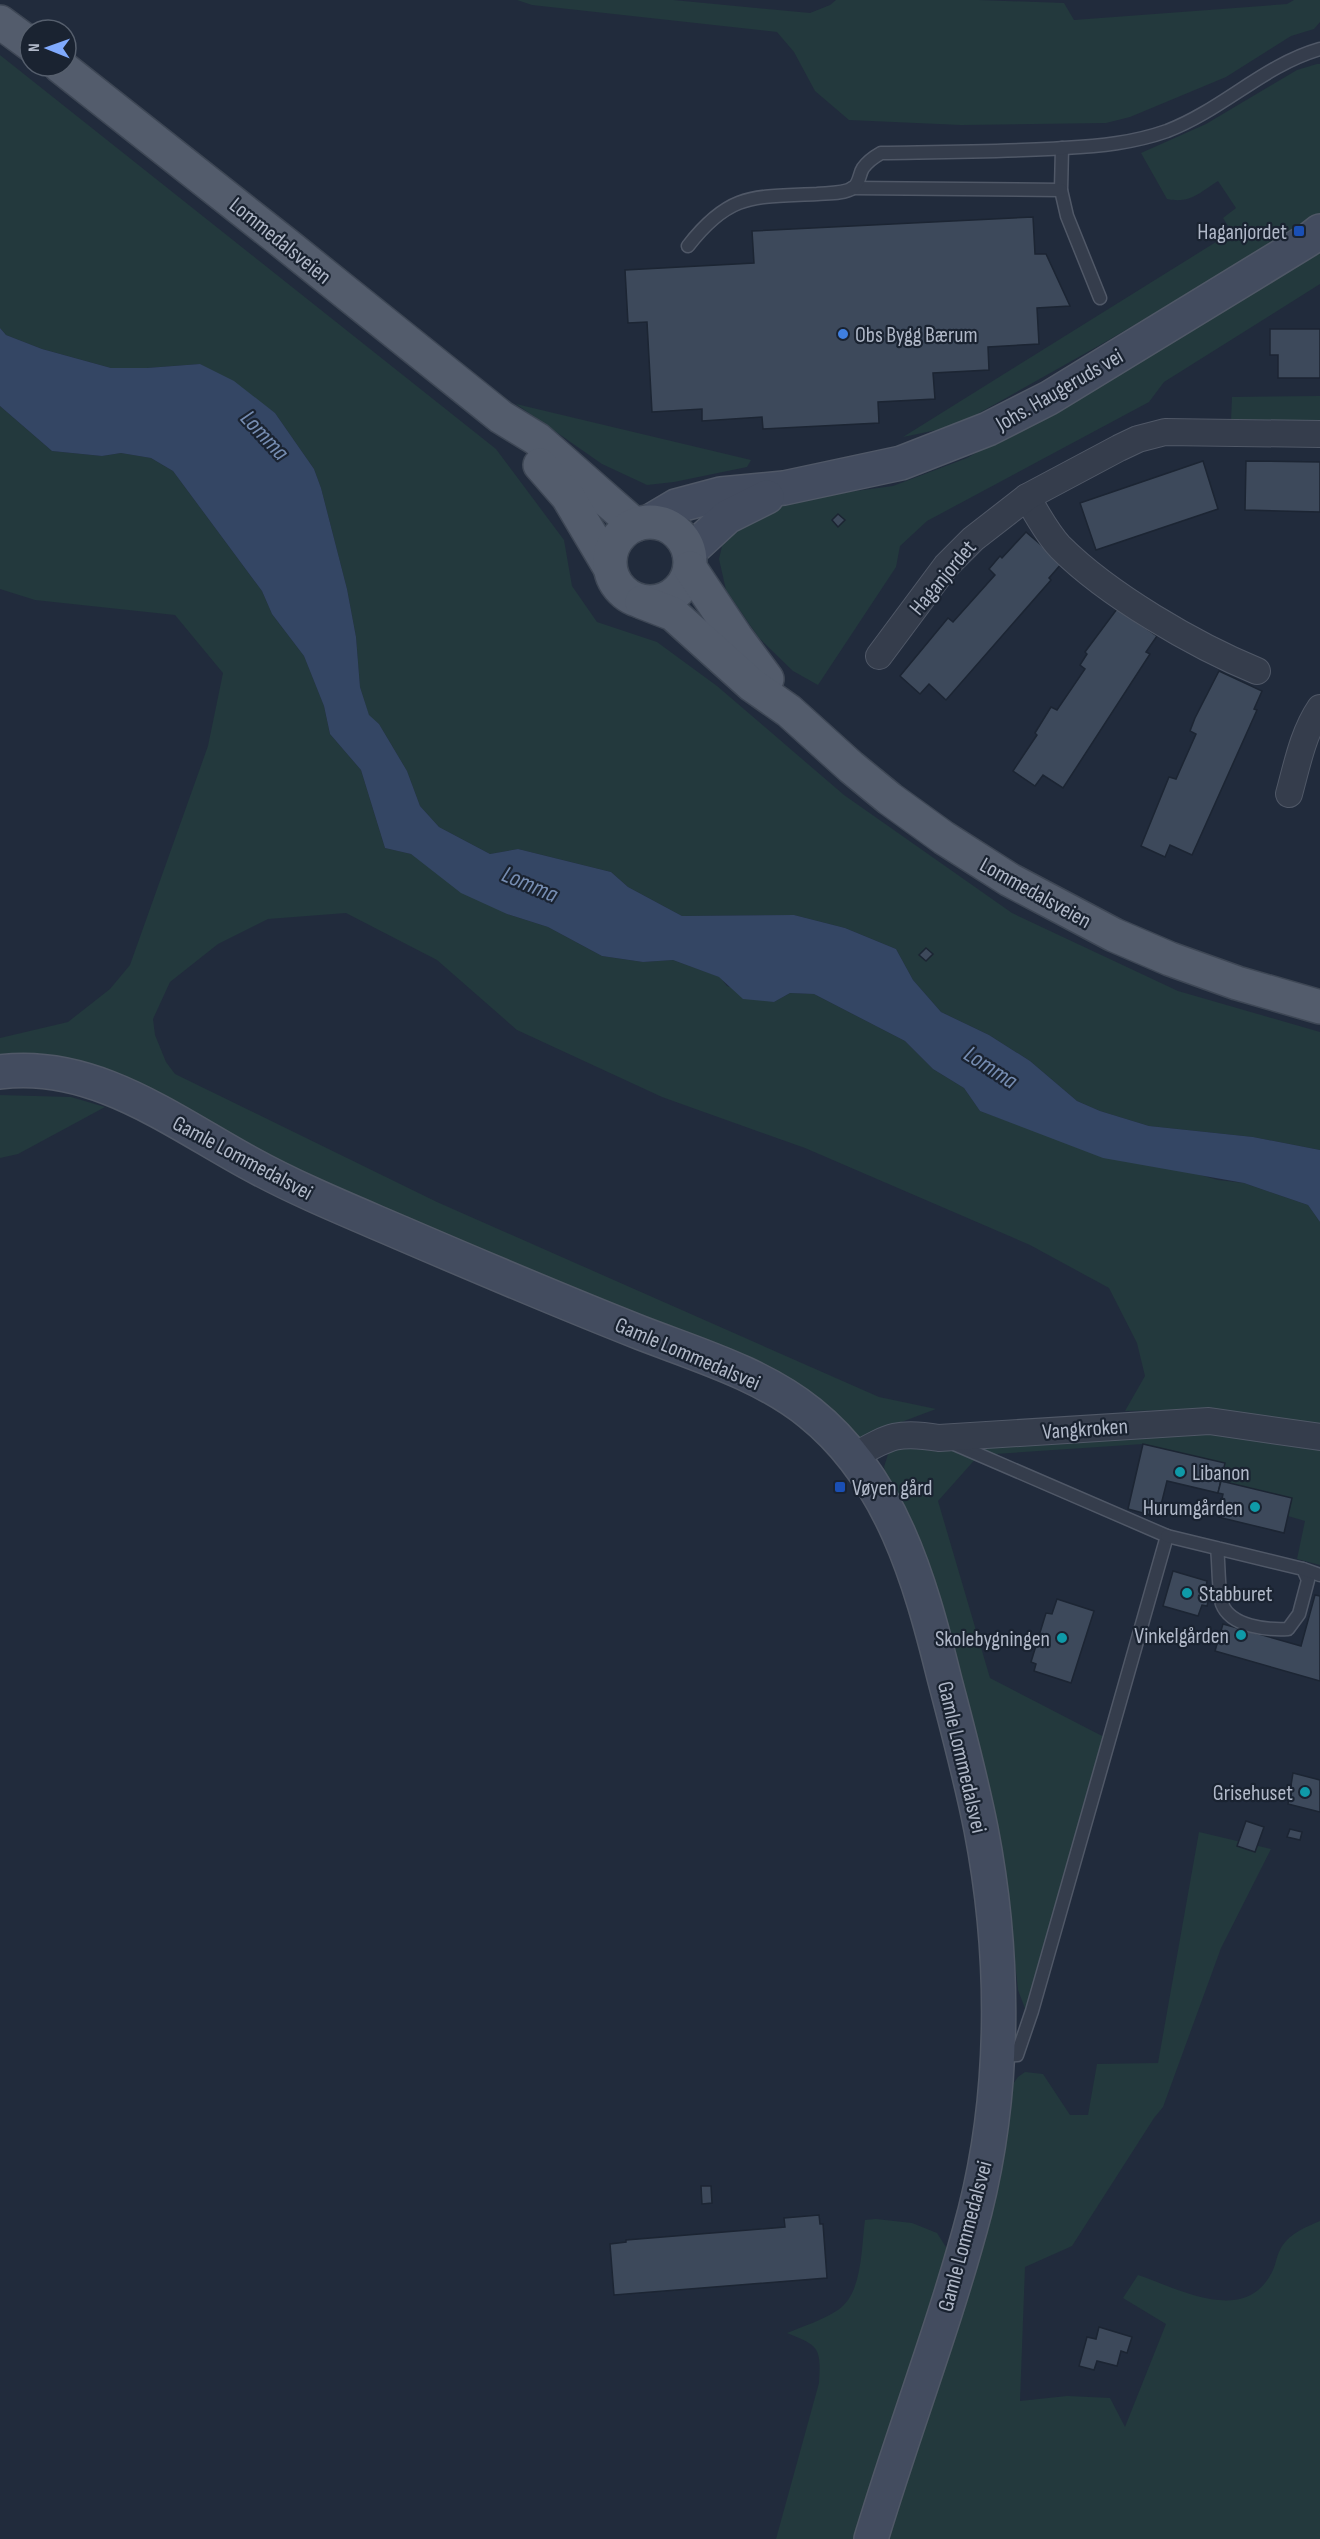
<svg xmlns="http://www.w3.org/2000/svg" width="1320" height="2539" font-family="'Sofia Sans Condensed',sans-serif">
  <rect width="100%" height="100%" fill="#212b3c"/>
  <g fill="#23393d">
    <path d="M517,0H673L810,13L830,5L836,0H979L1064,3L1074,20L1287,4L1294,0H1320V22L1314,29L1291,36L1226,77L1130,117L1106,123L961,125L849,120L815,91L794,52L777,32L532,5Z"/>
    <path d="M0,55L496,449L564,540L572,586L597,622L657,642L717,686L844,795L1012,913L1178,991L1320,1032V1150L1253,1137L1149,1126L1100,1111L1077,1101L1030,1061L989,1035L941,1012L913,980L896,949L845,928L794,915L682,916L628,887L611,872L518,849L490,854L439,827L420,806L407,771L379,724L369,716L360,687L356,637L347,589L321,488L314,469L275,413L200,364L147,368H111L42,349L6,335L0,328Z"/>
    <path d="M1317,64H1320V213L1244,261L1100,345L956,426L903,437L1232,232L1223,218L1236,208L1218,181C1200,192 1191,204 1167,199L1141,153L1206,124L1297,70Z"/>
    <path d="M1320,251V284L1164,382L1149,402L927,521L900,546L896,567L818,685L793,671L759,638L726,590L719,559L723,542L737,525L762,510L811,497L893,486L967,458Z"/>
    <path d="M1320,396V425L1231,421L1232,397Z"/>
    <path d="M516,404L751,460L747,467L674,482L647,485L602,464Z"/>
    <path d="M0,406L52,451L102,456L121,453L151,458L173,471L262,591L272,614L304,656L324,706L330,734L361,770L385,848L411,854L507,914L548,927L602,956L643,962L673,960L720,977L727,986L774,1002L790,993L814,994L905,1041L933,1069L964,1088L980,1111L1005,1120L1218,1180L1244,1183L1308,1205L1320,1222V1427L1225,1412L1178,1410L1125,1411L1145,1376L1137,1343L1109,1288L1030,1245L805,1148L662,1097L517,1030L437,960L346,913L268,919L218,944L170,982L153,1019L155,1035L166,1062L175,1074L437,1202L879,1397L936,1409L859,1438L822,1410L753,1369L0,1061V1038L68,1022L110,989L130,965L208,746L223,673L175,615L35,600L0,589Z"/>
    <path d="M0,1095L71,1097L105,1107L18,1154L0,1158Z"/>
    <path d="M1188,1430L1320,1446V1565L1297,1559L1305,1521L1288,1516L1292,1498L1221,1481L1225,1463L1143,1444L979,1455L938,1501L990,1678L1104,1737L1026,2011L1018,1990L1012,1935L884,1467L889,1451L897,1447Z"/>
    <path d="M1199,1832L1271,1849L1221,1948L1163,2107L1154,2118L1072,2246L1025,2267L1020,2401L1067,2396L1110,2398L1125,2427L1166,2324L1123,2298L1138,2275C1179,2289 1245,2326 1272,2272C1276,2265 1276,2257 1280,2250C1288,2234 1304,2228 1320,2221V2539H882L1009,2089L1018,2077L1025,2072L1043,2074L1070,2115H1088L1097,2064L1158,2063Z"/>
    <path d="M876,2219L912,2223L937,2233L949,2252L857,2539H776L819,2383C821,2348 820,2346 787,2333C804,2326 823,2320 838,2310C863,2293 861,2248 865,2220Z"/>
  </g>
  <path fill="#344664" d="M0,328L6,335L42,349L111,368H147L200,364L234,381L275,413L314,469L321,488L347,589L356,637L360,687L369,715L379,724L407,771L420,806L439,827L490,854L518,849L611,872L628,887L682,916L794,915L845,928L896,949L913,980L941,1012L989,1035L1030,1061L1077,1101L1100,1111L1149,1126L1253,1137L1320,1150V1222L1308,1205L1244,1183L1103,1158L980,1111L964,1088L933,1069L905,1041L814,994L790,993L774,1002L743,999L719,977L673,960L643,962L602,956L548,927L507,914L461,893L411,854L385,848L361,770L330,734L324,706L304,656L272,614L262,591L173,471L151,458L121,453L102,456L52,451L0,406Z"/>
  <g fill="#3d495b" stroke="#1c2533" stroke-width="1.5">
    <path d="M1033,217L1035,254H1046L1070,306L1037,308L1039,344L988,347L989,370L933,373L935,399L878,402L879,423L763,429L762,417L702,421V409L652,412L647,322L628,323L625,270L754,263L752,231Z"/>
    <path d="M1270,329H1320V378H1278V355H1270Z"/>
    <path d="M1203,461L1218,509L1096,550L1080,503Z"/>
    <path d="M1246,461L1320,462V512L1245,510Z"/>
    <path d="M838,514L845,520L838,527L832,520Z"/>
    <path d="M1026,532L1062,563L1049,578L1051,580L946,700L929,684L920,694L900,676L948,618L953,622L995,575L989,569L1000,556L1002,558Z"/>
    <path d="M1117,609L1157,636L1146,652L1150,654L1063,788L1043,775L1035,786L1013,771L1037,735L1035,733L1051,707L1057,710L1085,669L1080,665L1087,654L1085,652Z"/>
    <path d="M1219,671L1262,691L1254,709L1257,710L1192,855L1170,845L1165,857L1141,846L1169,777L1176,779L1196,734L1190,731L1195,718Z"/>
    <path d="M926,948L933,954L926,961L919,955Z"/>
    <path d="M1143,1444L1225,1463L1218,1493L1167,1481L1158,1517L1128,1509Z"/>
    <path d="M1221,1481L1292,1498L1284,1533L1218,1517L1223,1494L1218,1493Z"/>
    <path d="M1173,1571L1207,1581L1205,1592L1210,1594L1207,1606L1202,1605L1198,1616L1163,1606Z"/>
    <path d="M1315,1595L1320,1596V1681L1215,1651L1223,1624L1301,1646Z"/>
    <path d="M1057,1599L1094,1611L1071,1683L1034,1671L1036,1664L1031,1662L1046,1613L1052,1614Z"/>
    <path d="M1293,1773L1320,1780V1812L1288,1804Z"/>
    <path d="M1246,1821L1264,1827L1255,1852L1237,1846Z"/>
    <path d="M1290,1829L1302,1832L1300,1840L1287,1837Z"/>
    <path d="M701,2186H711L712,2203L702,2204Z"/>
    <path d="M819,2215L820,2224H823L827,2278L614,2295L610,2244L626,2242V2240L785,2227L784,2218Z"/>
    <path d="M1099,2327L1132,2337L1127,2353L1121,2351L1117,2366L1097,2361L1094,2370L1079,2366L1087,2337L1096,2339Z"/>
  </g>
  <g fill="none" stroke-linecap="round" stroke-linejoin="round">
    <defs>
      <g id="lane">
        <path d="M1062,148L1061,190L1067,216L1100,298"/>
        <path d="M852,188L1061,190"/>
        <path d="M688,246C730,192 754,197 817,194C828,193 843,194 853,188C860,183 859,174 863,168C868,161 874,157 881,153C942,152 1003,152 1064,148C1100,146 1133,143 1167,131C1222,110 1264,65 1320,49"/>
        <path d="M952,1443L1167,1536L1032,2011L1017,2055L999,2056"/>
        <path d="M1167,1536L1303,1569L1308,1580L1299,1614L1288,1629C1267,1630 1231,1627 1222,1604C1218,1590 1219,1564 1217,1548"/>
        <path d="M1303,1569L1320,1575"/>
      </g>
      <g id="street">
        <path d="M1027,497C1037,514 1046,532 1060,547C1108,595 1194,645 1257,671"/>
        <path d="M879,656L946,566L973,539L1027,497L1119,448L1138,439L1165,432L1320,434"/>
        <path d="M1289,794C1297,765 1303,733 1320,708"/>
        <path d="M854,1456C890,1436 898,1431 939,1438L1209,1421L1320,1437"/>
      </g>
      <g id="secondary">
        <path d="M649,522L676,506L721,494L784,488L901,463L988,429L1049,398L1311,238L1320,231"/>
        <path d="M689,552L727,517L767,497"/>
        <path d="M0,1072C93,1060 172,1121 249,1163C298,1190 350,1211 401,1233C480,1267 560,1301 641,1333C698,1355 762,1374 810,1413C891,1478 920,1580 944,1677C957,1727 971,1778 981,1829C1005,1953 1006,2088 975,2211C946,2322 904,2429 871,2539"/>
      </g>
      <g id="primary">
        <path d="M0,22L30,44"/>
        <path d="M60,66L288,246L501,417L537,439L635,525"/>
        <path d="M540,465L568,497L609,566"/>
        <circle cx="650" cy="562" r="40"/>
        <path d="M690,568L736,637L767,679"/>
        <path d="M642,602L673,614L752,685L789,711L851,767L890,799L944,838L1010,880L1114,935L1170,959L1237,983L1320,1007"/>
      </g>
    </defs>
    <use href="#lane" stroke="#505867" stroke-width="15"/>
    <use href="#street" stroke="#505867" stroke-width="28"/>
    <use href="#secondary" stroke="#505867" stroke-width="36"/>
    <use href="#primary" stroke="#3e4755" stroke-width="36"/>
    <use href="#lane" stroke="#353d4c" stroke-width="12"/>
    <use href="#street" stroke="#353d4c" stroke-width="26"/>
    <use href="#secondary" stroke="#434c5f" stroke-width="33"/>
    <use href="#primary" stroke="#535c6c" stroke-width="33"/>
  </g>
  <g fill="#1a4fb4" stroke="#1a2331" stroke-width="2">
    <rect x="1293" y="225" width="12" height="12" rx="3"/>
    <rect x="834" y="1481" width="12" height="12" rx="3"/>
  </g>
  <circle fill="#3f7fe0" stroke="#1a2331" stroke-width="2" cx="843" cy="334" r="6"/>
  <g fill="#0f9aa8" stroke="#1a2331" stroke-width="2">
    <circle cx="1180" cy="1472" r="6"/>
    <circle cx="1255" cy="1507" r="6"/>
    <circle cx="1187" cy="1593" r="6"/>
    <circle cx="1241" cy="1635" r="6"/>
    <circle cx="1062" cy="1638" r="6"/>
    <circle cx="1305" cy="1792" r="6"/>
  </g>
  <g text-anchor="middle" stroke-width="4.5" stroke-linejoin="round" paint-order="stroke">
    <g font-size="22" fill="#b0b8c8" stroke="#1a2331" text-anchor="end">
      <text x="1287" y="239">Haganjordet</text>
      <text x="855" y="342" text-anchor="start">Obs Bygg Bærum</text>
      <text x="1192" y="1480" text-anchor="start">Libanon</text>
      <text x="852" y="1495" text-anchor="start">Vøyen gård</text>
      <text x="1243" y="1515">Hurumgården</text>
      <text x="1199" y="1601" text-anchor="start">Stabburet</text>
      <text x="1229" y="1643">Vinkelgården</text>
      <text x="1050" y="1646">Skolebygningen</text>
      <text x="1293" y="1800">Grisehuset</text>
    </g>
    <g font-size="22" fill="#b0b8c8" stroke="#1a2331">
      <text transform="translate(281 240) rotate(39)" y="8">Lommedalsveien</text>
      <text transform="translate(1059 389) rotate(-30)" y="8">Johs. Haugeruds vei</text>
      <text transform="translate(942 577) rotate(-50)" y="8">Haganjordet</text>
      <text transform="translate(1036 892) rotate(29)" y="8">Lommedalsveien</text>
      <text transform="translate(243 1157) rotate(28)" y="8">Gamle Lommedalsvei</text>
      <text transform="translate(688 1353) rotate(23)" y="8">Gamle Lommedalsvei</text>
      <text transform="translate(1085 1428) rotate(-4)" y="8">Vangkroken</text>
      <text transform="translate(963 1757) rotate(77)" y="8">Gamle Lommedalsvei</text>
      <text transform="translate(964 2236) rotate(-75)" y="8">Gamle Lommedalsvei</text>
    </g>
    <g font-size="24" font-style="italic" fill="#768db2" stroke="#1a2331">
      <text transform="translate(265 435) rotate(47)" y="8">Lomma</text>
      <text transform="translate(530 884) rotate(23)" y="8">Lomma</text>
      <text transform="translate(991 1067) rotate(33)" y="8">Lomma</text>
    </g>
  </g>
  <g transform="translate(48 48) rotate(271)"><circle r="28" fill="#1a2331" stroke="#565f6d" stroke-width="1.5"/>
  <path d="M0-4.5L10 22L0 15L-10 22Z" fill="#80aafd"/>
  <text y="-9" font-size="16" font-weight="bold" text-anchor="middle" fill="#b0b8c8">N</text>
  </g>
</svg>
